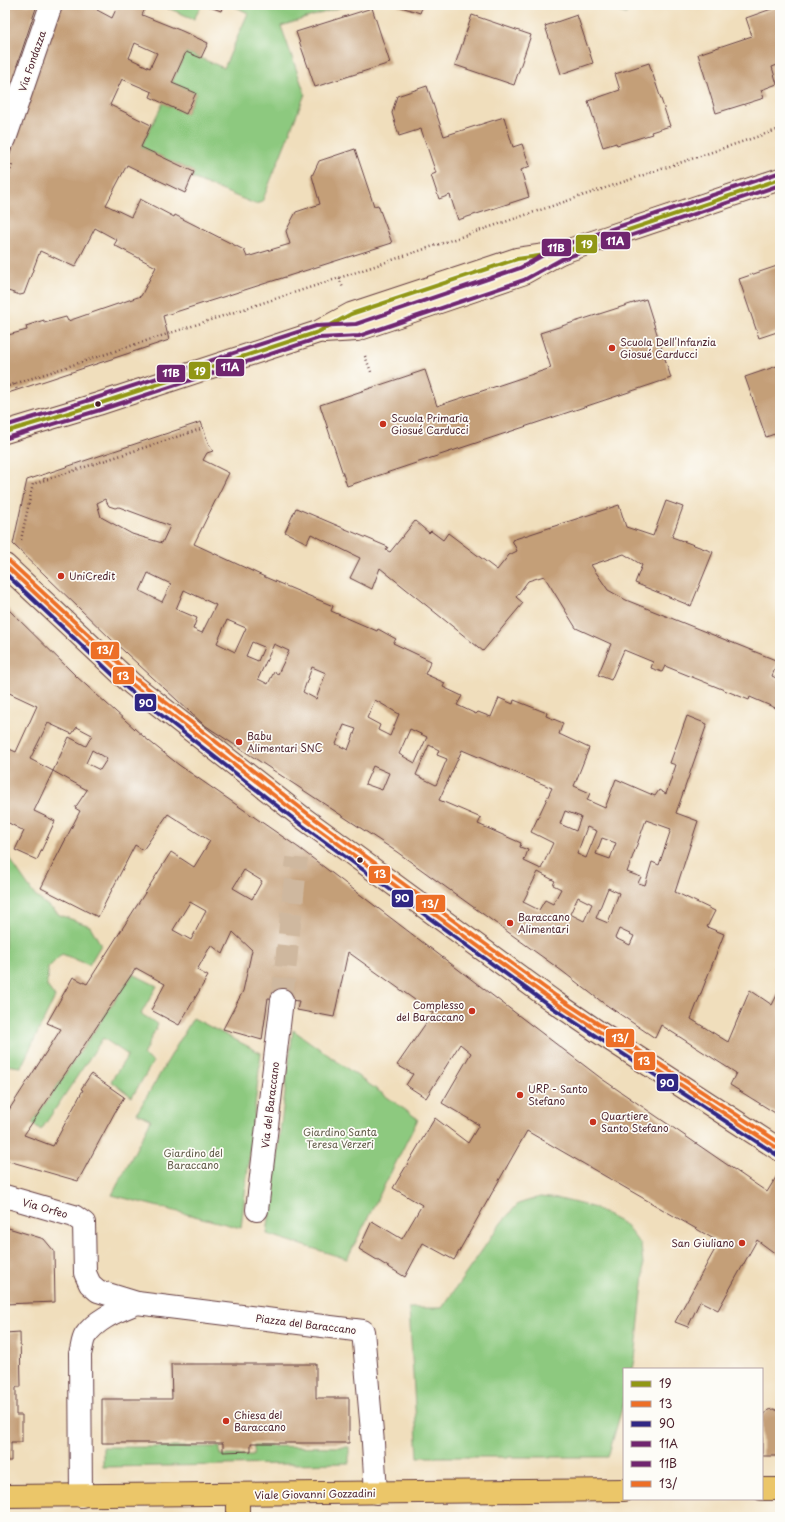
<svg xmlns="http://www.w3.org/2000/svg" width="785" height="1522" font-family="'Playpen Sans',sans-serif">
  <rect width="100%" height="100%" fill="#fdfcf7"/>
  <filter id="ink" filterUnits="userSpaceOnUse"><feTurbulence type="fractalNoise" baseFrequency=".025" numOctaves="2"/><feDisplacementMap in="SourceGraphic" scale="8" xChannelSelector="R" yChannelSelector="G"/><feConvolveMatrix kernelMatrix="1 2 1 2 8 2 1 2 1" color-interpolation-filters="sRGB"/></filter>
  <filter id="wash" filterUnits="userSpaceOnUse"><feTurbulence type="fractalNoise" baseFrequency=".012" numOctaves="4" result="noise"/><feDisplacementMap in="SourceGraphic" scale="16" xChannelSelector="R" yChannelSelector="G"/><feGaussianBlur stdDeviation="0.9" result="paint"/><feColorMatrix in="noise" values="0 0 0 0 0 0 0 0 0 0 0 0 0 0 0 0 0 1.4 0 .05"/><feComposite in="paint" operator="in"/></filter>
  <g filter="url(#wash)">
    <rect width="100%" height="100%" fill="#f0debc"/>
    <g fill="#8dc97f" stroke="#6c7455">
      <path d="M169,5H202L194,19L168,8Z"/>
      <path d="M232,5H348L281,26L305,94L262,202L255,204L192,178L194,172L141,147L163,103L186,114L196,93L172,83L186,52L224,68L248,13Z"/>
      <path d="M598,5H629L626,14Z"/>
      <path d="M5,848L15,867L35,896L60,915L90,926L101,945L89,965L62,954L48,968L47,986L55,997L21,1067L5,1065Z"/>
      <path d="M133,974L157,986L141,1014L158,1024L143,1055L153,1062L132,1097L111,1081L128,1055L103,1038L41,1130L32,1123Z"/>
      <path d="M193,1018L261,1053L241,1228L112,1195L151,1120L137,1113Z"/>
      <path d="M293,1030L418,1119L347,1259L267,1234Z"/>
      <path d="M540,1197L560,1199L592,1207L624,1224L641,1245L644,1274L635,1359L633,1369H624V1401L608,1457H418L409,1308H442L501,1223L518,1204Z"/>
      <path d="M254,1446L349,1447V1463L103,1467V1447H220V1455H253Z"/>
    </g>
    <g id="blocks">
      <g fill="#c49f78" fill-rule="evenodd">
        <path d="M5,5H37L17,65L20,66L12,89L8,88L5,98Z"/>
        <path d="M60,5H100L97,10L112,18L118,5H137L145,9L142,15L182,31L208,43L201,58L186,52L172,83L196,93L186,114L150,97L152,92L122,79L110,105L151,125L141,147L194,172L185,193L127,165L106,205L131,217L140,199L174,217L175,215L244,250L247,257L290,244L286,231L296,212L320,204L312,176L319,161L355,149L374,206L378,205L392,243L163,316L169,340L5,394V332L8,335L27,330L26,326L44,320V323L66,317L68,321L141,296L156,267L114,245L117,240L95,228L75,267L40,251L24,294L20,295L5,290V169ZM135,43L157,53L150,68L129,58Z"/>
        <path d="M160,5H169L168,8Z"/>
        <path d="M205,5H223L221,11Z"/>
        <path d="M399,5H423L420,13L398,6Z"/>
        <path d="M780,6V64L772,67L777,84L761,90L764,98L716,113L698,54L752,36L746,18Z"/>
        <path d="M372,8L390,63L315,87L296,32Z"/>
        <path d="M472,15L531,35L514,85L455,65Z"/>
        <path d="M577,15L593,63L561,74L545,26Z"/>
        <path d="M649,63L670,126L651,132L652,134L617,145L616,143L603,147L588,101L620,90L615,74Z"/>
        <path d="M427,86L444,136L504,117L513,147L522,144L530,166L521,170L529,197L458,220L450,195L439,199L431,175L436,173L421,129L399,136L392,113L397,96Z"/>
        <path d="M780,265V331L759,338L739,279Z"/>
        <path d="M646,299L671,378L347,486L320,405L425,370L437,406L551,368L540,333Z"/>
        <path d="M780,365V432L766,437L745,377Z"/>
        <path d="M201,422L209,445L213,451L207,453L203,460L229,473L194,544L267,578L333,606L331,611L377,631L378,629L396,639L393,643L431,661L425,674L445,683L443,687L462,696L457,705L476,714L478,712L491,717L499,698L513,704L514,700L547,713L546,716L563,723L559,734L589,748L574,786L590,793L587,800L605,808L616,779L655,796L659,790L666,794L676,765L670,763L687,716L707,724L676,813L698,821L675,892L715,911L707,927L724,934L691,1019L728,1042L750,990L772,1005L780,989V1116L730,1085L736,1073L661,1025L655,1038L602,1002L562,971L397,852L203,724L113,641L13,544L27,480ZM105,499L109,506L115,508L119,507L170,526L162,543L132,534L101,517L97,503ZM148,573L171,584L162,602L140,591ZM184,590L216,605L202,633L193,629L197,618L176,609ZM227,620L246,628L235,652L217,643ZM252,642L264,647L258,661L246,656ZM274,644L289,651L278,674L274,672L268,684L258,679ZM312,667L326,673L316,699L303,692ZM375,700L399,714L390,736L378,730L380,725L367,718ZM344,725L356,729L348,750L336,744ZM410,729L427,737L415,763L399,754ZM429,745L439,750L437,755L447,759L436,785L416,775ZM462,750L552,788L531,832L553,843L541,869L524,861L528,850L520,847L521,843L478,824L481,818L439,800ZM373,766L389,773L382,790L365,784ZM565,811L581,817L576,831L560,824ZM646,820L671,829L659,865L652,862L645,885L638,883L641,877L627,872ZM587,827L597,831L586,858L577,854ZM602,838L616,843L610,859L596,854ZM538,872L555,881L553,885L561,889L553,904L545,900L539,910L523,902ZM608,888L619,893L608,923L596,918ZM578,897L592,904L584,921L570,914ZM619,929L634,936L630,945L615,938Z"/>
        <path d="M666,501L683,507L672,537L713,552L691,606L635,583L642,565L624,554L591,565L608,590L626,600L778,661L772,676L780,680V710L750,697L749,700L665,666L662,672L651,668L653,662L624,650L611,680L598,675L611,644L576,628L544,576L528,581L516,597L523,603L483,651L380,568L372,589L350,578L360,558L311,534L307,543L285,532L296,508L388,547L386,550L390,552L415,521L429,533L431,531L443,540L448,533L497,570L509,555L517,551L512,540L619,505L626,527L653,536Z"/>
        <path d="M5,606L77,677L144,737L179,765L299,848L602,1079L767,1192L778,1174L780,1175V1257L757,1240L718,1310L700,1301L688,1327L675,1322L719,1242L527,1131L454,1260L423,1243L405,1277L359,1249L372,1221L402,1239L422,1205L393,1188L435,1118L468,1143L479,1125L442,1103L471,1053L460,1044L426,1098L406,1085L413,1074L397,1065L433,1013L348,952L334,1017L297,1010L299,1001L268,998L262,1040L223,1029L243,991L252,950L233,932L223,954L211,945L197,970L208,976L179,1025L151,1010L165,984L136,968L24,1135L53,1146L83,1090L81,1089L91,1074L124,1097L115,1112L78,1181L5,1160V1116L61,1029L47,1023L73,977L87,984L171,852L194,867L210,841L168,814L143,850L135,845L98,917L41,888L80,811L75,808L87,790L53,771L69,737L86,746L92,735L77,727L72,734L48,723L30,759L53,771L34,811L55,821L37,860L15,850L24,831L5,821V747L16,752L37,706L5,691ZM92,750L107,759L100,770L86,763ZM244,870L262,881L252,899L233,888ZM190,902L206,911L191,940L173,930Z"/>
        <path d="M780,965V975L776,969Z"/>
        <path d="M5,1227L44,1239L54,1251L55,1302L5,1304Z"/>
        <path d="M20,1332L21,1387H16V1415H22V1442H11V1461H5V1333Z"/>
        <path d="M171,1364H316V1398H349V1443H251V1451L223,1452V1443H102V1399H172Z"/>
        <path d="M774,1409L780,1412V1456H762V1415H764L768,1410Z"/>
      </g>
    </g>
  </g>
  <g filter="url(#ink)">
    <use href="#blocks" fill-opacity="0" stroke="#633c41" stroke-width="1"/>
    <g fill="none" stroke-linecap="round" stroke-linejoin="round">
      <path stroke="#cfb89f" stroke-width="22" stroke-dasharray="22 11" stroke-linecap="butt" d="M282,1000L297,858"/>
      <defs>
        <g id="street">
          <path d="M5,139L51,5"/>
          <path d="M5,1196L74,1216L84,1223L85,1273L90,1284L98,1291L137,1303L363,1331L373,1443L376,1493"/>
          <path d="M257,1210L282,1000"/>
          <path d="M81,1496L80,1354C82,1349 82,1341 85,1336C97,1318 118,1311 137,1303"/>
        </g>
        <g id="secondary">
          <path d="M324,332L357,330L522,274L560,253L780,179"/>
          <path d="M5,432L98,404L318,332L351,314L517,259L560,253"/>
          <path d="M5,565L132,684L303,818L553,1001L597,1031L780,1150"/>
        </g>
        <g id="primary">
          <path d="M762,1489H780"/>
          <path d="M238,1494V1517"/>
          <path d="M5,1496L624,1490"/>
        </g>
      </defs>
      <use href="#street" stroke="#633c41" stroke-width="24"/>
      <use href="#secondary" stroke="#633c41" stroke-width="24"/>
      <use href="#primary" stroke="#633c41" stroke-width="24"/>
      <g stroke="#633c41" stroke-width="2.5" stroke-dasharray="1 3" stroke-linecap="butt">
        <path d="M5,185L12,165"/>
        <path d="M339,278L343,288"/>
        <path d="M365,356L371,372"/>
        <path d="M15,384L17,390"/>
        <path d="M5,387L339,278L780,129"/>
        <path d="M43,474L45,480"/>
        <path d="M21,540L33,484L204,428"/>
      </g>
      <use href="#street" stroke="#fff" stroke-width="22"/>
      <use href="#secondary" stroke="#f7e8c3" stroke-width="22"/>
      <use href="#primary" stroke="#ebc669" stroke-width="22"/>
      <defs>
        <path id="bus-1" d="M5,432L98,404L318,332L351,314L517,259L560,253L780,179"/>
        <path id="bus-2" d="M5,565L132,684L303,818L553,1001L780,1150"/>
        <path id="bus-3" d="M5,573L128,689L299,823L550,1006L777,1155"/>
        <path id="bus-4" d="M7,438L100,410L319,338L359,336L524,280L562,259L780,185"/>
        <path id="bus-5" d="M5,426L96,398L316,326L356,324L520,268L558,247L778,173"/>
        <path id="bus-6" d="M9,561L136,679L307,813L556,996L780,1143"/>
      </defs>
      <use href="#bus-1" stroke="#fdfcf7" stroke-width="7"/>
      <use href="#bus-2" stroke="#fdfcf7" stroke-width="7"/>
      <use href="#bus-3" stroke="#fdfcf7" stroke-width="7"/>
      <use href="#bus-4" stroke="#fdfcf7" stroke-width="7"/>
      <use href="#bus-5" stroke="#fdfcf7" stroke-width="7"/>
      <use href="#bus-6" stroke="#fdfcf7" stroke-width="7"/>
      <use href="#bus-1" stroke="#919715" stroke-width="4"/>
      <use href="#bus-2" stroke="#ed6f27" stroke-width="4"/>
      <use href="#bus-3" stroke="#312783" stroke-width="4"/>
      <use href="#bus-4" stroke="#70266f" stroke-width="4"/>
      <use href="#bus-5" stroke="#70266f" stroke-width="4"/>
      <use href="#bus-6" stroke="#ed6f27" stroke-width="4"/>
    </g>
  </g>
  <g fill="#c8321e" stroke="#fdfcf7" stroke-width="1.5">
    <circle cx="612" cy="348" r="4"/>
    <circle cx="383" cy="424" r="4"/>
    <circle cx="61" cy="576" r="4"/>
    <circle cx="239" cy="742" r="4"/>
    <circle cx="510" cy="923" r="4"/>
    <circle cx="472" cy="1011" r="4"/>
    <circle cx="520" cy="1095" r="4"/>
    <circle cx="593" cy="1122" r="4"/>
    <circle cx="742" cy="1243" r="4"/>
    <circle cx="226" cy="1421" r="4"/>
  </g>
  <g fill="#4a1f2b" stroke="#fdfcf7" stroke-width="1.5">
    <circle cx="98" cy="404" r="3.5"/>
    <circle cx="360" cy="860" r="3.5"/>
  </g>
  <g text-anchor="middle" stroke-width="3.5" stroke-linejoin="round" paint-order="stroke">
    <g font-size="10" fill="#4a1f2b" stroke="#fdfcf7">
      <text transform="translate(32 61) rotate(-71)" y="4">Via Fondazza</text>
      <text transform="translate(270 1105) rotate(-83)" y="4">Via del Baraccano</text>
      <text transform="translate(45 1208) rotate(16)" y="4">Via Orfeo</text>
      <text transform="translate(306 1324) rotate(7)" y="4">Piazza del Baraccano</text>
      <text transform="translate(315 1494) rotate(-1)" y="4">Viale Giovanni Gozzadini</text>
    </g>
    <g font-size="10" fill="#4a1f2b" stroke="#fdfcf7" text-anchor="start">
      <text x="620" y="346">Scuola Dell'Infanzia<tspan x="620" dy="12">Giosué Carducci</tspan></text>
      <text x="391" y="422">Scuola Primaria<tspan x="391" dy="12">Giosué Carducci</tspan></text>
      <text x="69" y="580">UniCredit</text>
      <text x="247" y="740">Babu<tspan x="247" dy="12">Alimentari SNC</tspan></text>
      <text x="518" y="921">Baraccano<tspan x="518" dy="12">Alimentari</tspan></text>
      <text x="464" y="1009" text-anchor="end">Complesso<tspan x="464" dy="12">del Baraccano</tspan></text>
      <text x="528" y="1093">URP - Santo<tspan x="528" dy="12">Stefano</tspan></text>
      <text x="601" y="1120">Quartiere<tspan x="601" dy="12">Santo Stefano</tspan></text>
      <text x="734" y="1247" text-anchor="end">San Giuliano</text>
      <text x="234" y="1419">Chiesa del<tspan x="234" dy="12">Baraccano</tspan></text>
    </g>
    <g font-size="10" fill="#615a48" stroke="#fdfcf7">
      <text x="340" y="1136">Giardino Santa<tspan x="340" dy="12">Teresa Verzeri</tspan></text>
      <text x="193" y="1157">Giardino del<tspan x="193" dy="12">Baraccano</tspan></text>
    </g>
  </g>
  <g stroke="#fdfcf7" stroke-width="1.5">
    <rect x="600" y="231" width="31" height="19" rx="4" fill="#70266f"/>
    <rect x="575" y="234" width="23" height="20" rx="4" fill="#919715"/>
    <rect x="541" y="238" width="31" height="19" rx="4" fill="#70266f"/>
    <rect x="215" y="358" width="30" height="19" rx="4" fill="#70266f"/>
    <rect x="188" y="361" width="23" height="19" rx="4" fill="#919715"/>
    <rect x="156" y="364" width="30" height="19" rx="4" fill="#70266f"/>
    <rect x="90" y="641" width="30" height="19" rx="4" fill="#ed6f27"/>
    <rect x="112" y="666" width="23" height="19" rx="4" fill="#ed6f27"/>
    <rect x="134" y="693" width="23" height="19" rx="4" fill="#312783"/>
    <rect x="368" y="865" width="23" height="19" rx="4" fill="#ed6f27"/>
    <rect x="391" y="889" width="23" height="19" rx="4" fill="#312783"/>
    <rect x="415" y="894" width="31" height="19" rx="4" fill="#ed6f27"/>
    <rect x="605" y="1028" width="30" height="20" rx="4" fill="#ed6f27"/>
    <rect x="633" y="1051" width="23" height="20" rx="4" fill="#ed6f27"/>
    <rect x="656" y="1073" width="23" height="19" rx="4" fill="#312783"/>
  </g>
  <g font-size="11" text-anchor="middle" font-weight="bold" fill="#fff">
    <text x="615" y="245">11A</text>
    <text x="587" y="248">19</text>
    <text x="556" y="252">11B</text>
    <text x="230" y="371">11A</text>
    <text x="200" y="375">19</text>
    <text x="171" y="377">11B</text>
    <text x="105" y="654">13/</text>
    <text x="123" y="680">13</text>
    <text x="146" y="707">90</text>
    <text x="380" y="878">13</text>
    <text x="402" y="902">90</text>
    <text x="430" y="908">13/</text>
    <text x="620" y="1042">13/</text>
    <text x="644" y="1065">13</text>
    <text x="667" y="1087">90</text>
  </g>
  <rect width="785" height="1522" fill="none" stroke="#fdfcf7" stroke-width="20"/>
  <rect x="623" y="1368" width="140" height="132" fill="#fdfcf7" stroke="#b5a4a5"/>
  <rect x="631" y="1381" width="20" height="6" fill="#919715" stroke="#b5a4a5"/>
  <text x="659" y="1388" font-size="12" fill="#4a1f2b">19</text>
  <rect x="631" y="1401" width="20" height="6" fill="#ed6f27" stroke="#b5a4a5"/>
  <text x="659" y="1408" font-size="12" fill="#4a1f2b">13</text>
  <rect x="631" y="1421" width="20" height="6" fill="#312783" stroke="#b5a4a5"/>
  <text x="659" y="1428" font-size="12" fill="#4a1f2b">90</text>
  <rect x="631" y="1441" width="20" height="6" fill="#70266f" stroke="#b5a4a5"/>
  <text x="659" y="1448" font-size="12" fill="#4a1f2b">11A</text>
  <rect x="631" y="1461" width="20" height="6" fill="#70266f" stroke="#b5a4a5"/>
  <text x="659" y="1468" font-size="12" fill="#4a1f2b">11B</text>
  <rect x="631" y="1481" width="20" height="6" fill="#ed6f27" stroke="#b5a4a5"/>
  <text x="659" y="1488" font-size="12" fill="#4a1f2b">13/</text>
</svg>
